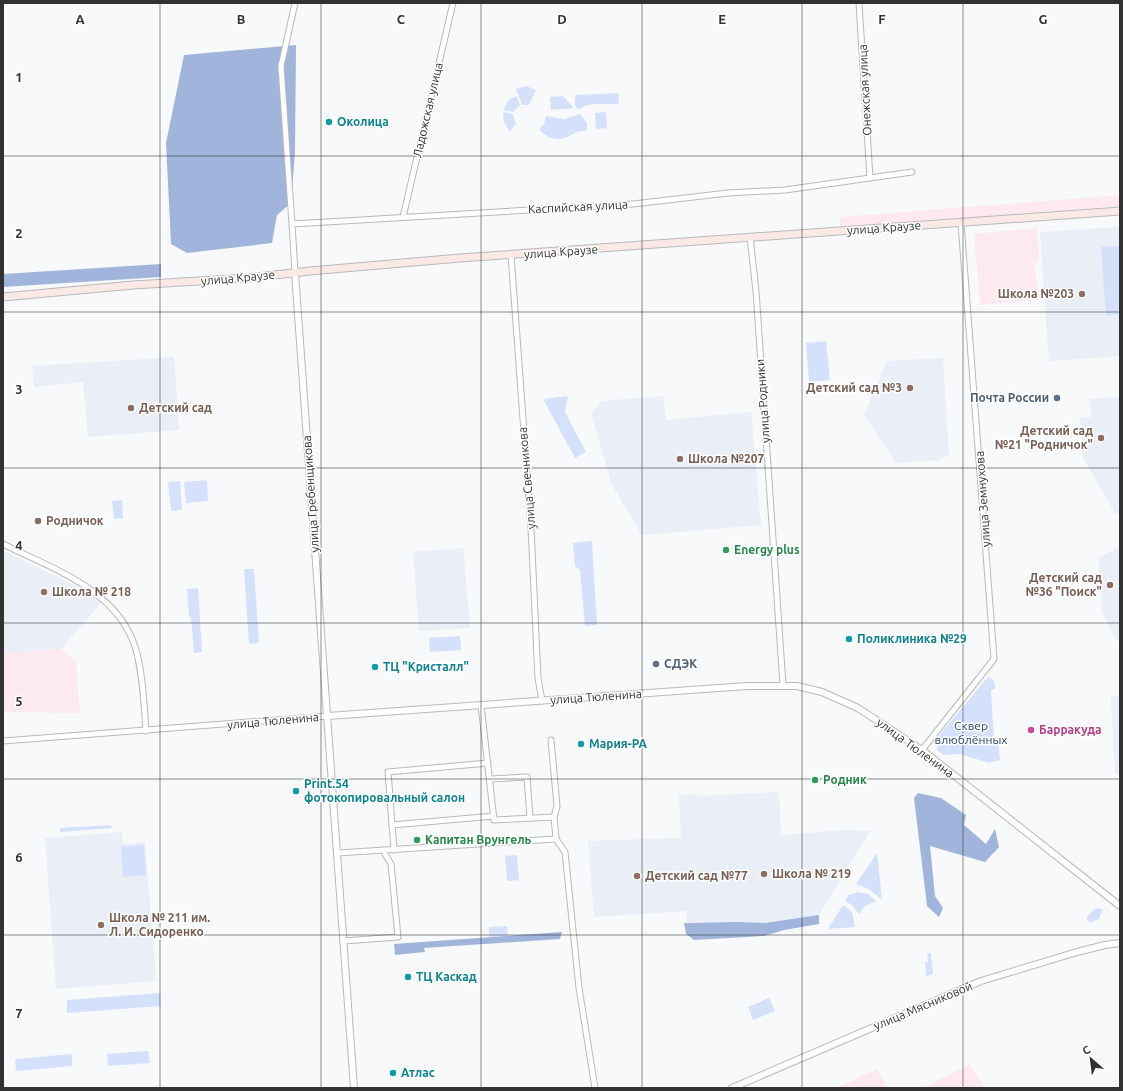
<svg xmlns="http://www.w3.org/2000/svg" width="1123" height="1091" font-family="Ubuntu,sans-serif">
  <rect width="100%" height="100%" fill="#f8f9fb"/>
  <g fill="#fde9f0">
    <path d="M1037,228L1039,262L1035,263L1038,300L980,305L974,234Z"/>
    <path d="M61,649L76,661L80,713L3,712V653Z"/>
  </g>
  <g fill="#fde9ef">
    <path d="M1120,195V206L840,228V217Z"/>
    <path d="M970,1064L985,1088H923Z"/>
    <path d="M877,1069L887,1088H836Z"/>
  </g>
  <g fill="#e9eef7">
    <path d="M1120,227V356L1049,361L1040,232Z"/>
    <path d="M174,357L179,430L88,437L83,382L34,387L32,366Z"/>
    <path d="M943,358L949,454L940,460L896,463L864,415L887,361Z"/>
    <path d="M663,396L666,420L751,412L761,525L642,535L612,485L591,413L602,401Z"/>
    <path d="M1120,397V513H1115L1083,458L1080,418L1092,417L1090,399Z"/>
    <path d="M463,548L470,628L419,631L413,552Z"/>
    <path d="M1116,548H1120V642L1116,640L1102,612L1099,558Z"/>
    <path d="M3,551L67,581L102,602L61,649L3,653Z"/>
    <path d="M1111,696H1120V776L1115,773Z"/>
    <path d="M779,792L781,835L847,830L870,831L819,915L765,923L737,922H687L686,911L594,917L588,841L681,838L679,795L698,794V796Z"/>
    <path d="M122,832L123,844L145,842L156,981L56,989L45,838Z"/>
  </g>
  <g fill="#d5e1fb">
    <path d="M526,86L536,90L529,105H522L516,89Z"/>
    <path d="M618,93L619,104C605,105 588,101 579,110L575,106V95Z"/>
    <path d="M516,96L520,105L513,112L503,110L509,100Z"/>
    <path d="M563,96L574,108L551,110L550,97Z"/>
    <path d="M503,112L513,114L516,124L510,132L504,122Z"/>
    <path d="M606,112L607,128L596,129L595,113Z"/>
    <path d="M580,114L587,123V131C569,129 563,151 539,130L544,124L546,116L564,119Z"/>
    <path d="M1120,246V314L1106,316L1101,247Z"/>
    <path d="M826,341L830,380L809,382L806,343Z"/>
    <path d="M568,396L565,412L586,452L575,458L543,399Z"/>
    <path d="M207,480L208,501L186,503L184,482Z"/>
    <path d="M180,481L182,510L171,511L168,482Z"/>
    <path d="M122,500L123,518L114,519L112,501Z"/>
    <path d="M592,541L597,625L585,626L580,570L575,566L573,543Z"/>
    <path d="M244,569H254L259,643L249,644Z"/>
    <path d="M198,588L202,652L194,653L191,617H189L187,589Z"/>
    <path d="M460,636L461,650L430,652L429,638Z"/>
    <path d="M988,677C994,679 995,682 995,688L991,691L994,740L998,743L1000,760L989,763L960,754L943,755L937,750V738Z"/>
    <path d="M111,825L112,828L60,832V828Z"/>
    <path d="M144,845L146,875L123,877L121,847Z"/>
    <path d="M877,853L882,900L869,889L856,884Z"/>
    <path d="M517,855L519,880L507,881L505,856Z"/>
    <path d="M858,892L868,894L876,901L865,906L859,914L852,905L845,901L849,895Z"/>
    <path d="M843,905L852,912L855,927L828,929Z"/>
    <path d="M1097,908L1103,909L1099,919L1092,922H1089L1086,918L1093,910Z"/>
    <path d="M507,926L508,936L489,937V927Z"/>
    <path d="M927,953H931L933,974L926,976L925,962H928Z"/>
    <path d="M160,993L161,1006L67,1013V1000Z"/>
    <path d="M769,998L775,1011L753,1020L748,1007Z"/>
    <path d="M148,1051L150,1063L108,1066L107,1054Z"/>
    <path d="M72,1054V1066L16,1071L15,1059Z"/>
  </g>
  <g fill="#a1b4db">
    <path d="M296,45L295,152L291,203L277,215L272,243L187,253L171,244L166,143L184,55Z"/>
    <path d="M161,264V277L3,287V274Z"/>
    <path d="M918,793L941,798L966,815L964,825L986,844L995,829L999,847L985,862L930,846L935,896L943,908L939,917L927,906L914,798Z"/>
    <path d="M819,915V924L784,930L764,936L694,940L686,934L684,923L737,922L765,923Z"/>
    <path d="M562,932L560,939L424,948L425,952L395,955L394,944Z"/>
  </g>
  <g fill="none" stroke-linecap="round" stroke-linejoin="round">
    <defs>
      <g id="minor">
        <path d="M859,3L870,178"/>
        <path d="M403,217L453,3"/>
        <path d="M292,224L281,66L295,3"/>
        <path d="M750,237L756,291L783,685"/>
        <path d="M511,255L531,528L538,678L542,701"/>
        <path d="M295,273L292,224L633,204L728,193L785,190L912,172"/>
        <path d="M3,544C53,569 119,590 136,650C143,675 144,705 146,731"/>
        <path d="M481,705L494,820L554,817L556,839L565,852L579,988L595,1088"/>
        <path d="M551,740L557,806L554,817"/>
        <path d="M3,741L328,716"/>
        <path d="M922,750L994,659L961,223"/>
        <path d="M491,779L527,777L530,818"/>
        <path d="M392,825L494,816"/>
        <path d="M394,850L388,772L488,763"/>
        <path d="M338,853L556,839"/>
        <path d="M343,941L398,937L391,864L385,854"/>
      </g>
      <g id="tertiary">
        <path d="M295,273L354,1088"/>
        <path d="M328,716L747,686H797L822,692L858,708L922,750L1120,906"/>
        <path d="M732,1088L981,981L1077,952L1105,945L1120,943"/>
      </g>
      <path id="secondary" d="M3,297L133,285L248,278L310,271L460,258L1120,211"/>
    </defs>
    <use href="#minor" stroke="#b8b9bb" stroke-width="7"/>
    <use href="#tertiary" stroke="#b8b9bb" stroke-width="8"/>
    <use href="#secondary" stroke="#b8b9bb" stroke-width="9"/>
    <use href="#minor" stroke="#fff" stroke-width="5"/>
    <use href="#tertiary" stroke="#fff" stroke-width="6"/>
    <use href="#secondary" stroke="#fae9e5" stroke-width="7"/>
    <path stroke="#585859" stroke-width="1.5" stroke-dasharray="2 4" stroke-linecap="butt" d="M1119,1088L1120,1087"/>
  </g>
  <path fill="none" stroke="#323233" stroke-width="1" stroke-opacity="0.55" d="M160,3V1088M321,3V1088M481,3V1088M642,3V1088M802,3V1088M963,3V1088M3,156H1120M3,312H1120M3,468H1120M3,623H1120M3,779H1120M3,935H1120"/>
  <g fill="#0f9aa8" stroke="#fff" stroke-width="1.5">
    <circle cx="329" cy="122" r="4"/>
    <circle cx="849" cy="639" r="4"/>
    <circle cx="375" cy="667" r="4"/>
    <circle cx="581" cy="744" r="4"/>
    <circle cx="296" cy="791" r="4"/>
    <circle cx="408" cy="977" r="4"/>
    <circle cx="393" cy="1073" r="4"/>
  </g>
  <g fill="#8d6e63" stroke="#fff" stroke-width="1.5">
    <circle cx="1082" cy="294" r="4"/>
    <circle cx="910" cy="388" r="4"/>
    <circle cx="131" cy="408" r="4"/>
    <circle cx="1101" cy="438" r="4"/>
    <circle cx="680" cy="459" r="4"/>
    <circle cx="38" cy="521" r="4"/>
    <circle cx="1110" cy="585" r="4"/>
    <circle cx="44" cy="592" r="4"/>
    <circle cx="764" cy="874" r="4"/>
    <circle cx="637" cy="876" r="4"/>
    <circle cx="101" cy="925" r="4"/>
  </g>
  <g fill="#5c6f8a" stroke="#fff" stroke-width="1.5">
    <circle cx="1057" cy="398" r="4"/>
    <circle cx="656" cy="664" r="4"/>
  </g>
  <g fill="#2e9e5b" stroke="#fff" stroke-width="1.5">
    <circle cx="726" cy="550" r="4"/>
    <circle cx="815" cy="780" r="4"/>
    <circle cx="417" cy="840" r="4"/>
  </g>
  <circle fill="#d1479c" stroke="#fff" stroke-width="1.5" cx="1031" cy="730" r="4"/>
  <g text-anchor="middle" stroke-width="3" stroke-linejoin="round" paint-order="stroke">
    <g font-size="12" fill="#323233" stroke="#fff">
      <text transform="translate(865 90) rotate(-93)" y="4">Онежская улица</text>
      <text transform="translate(428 110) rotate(-77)" y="4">Ладожская улица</text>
      <text transform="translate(578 207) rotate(-3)" y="4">Каспийская улица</text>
      <text transform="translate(884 228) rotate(-4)" y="4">улица Краузе</text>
      <text transform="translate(561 252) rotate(-4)" y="4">улица Краузе</text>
      <text transform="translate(238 278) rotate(-5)" y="4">улица Краузе</text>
      <text transform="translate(763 401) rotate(-94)" y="4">улица Родники</text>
      <text transform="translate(527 478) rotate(-95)" y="4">улица Свечникова</text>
      <text transform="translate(311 494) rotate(-94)" y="4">улица Гребенщикова</text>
      <text transform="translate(983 499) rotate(-94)" y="4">улица Земнухова</text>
      <text transform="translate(596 697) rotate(-4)" y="4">улица Тюленина</text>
      <text transform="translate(273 721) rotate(-5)" y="4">улица Тюленина</text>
      <text transform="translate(915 748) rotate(36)" y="4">улица Тюленина</text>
      <text transform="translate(923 1006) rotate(-23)" y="4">улица Мясниковой</text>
    </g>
    <g font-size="12" font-weight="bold" fill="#0d838f" stroke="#fff" text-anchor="start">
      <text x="337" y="126">Околица</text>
      <text x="857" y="643">Поликлиника №29</text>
      <text x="383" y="671">ТЦ "Кристалл"</text>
      <text x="589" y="748">Мария-РА</text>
      <text x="304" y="788">Print.54<tspan x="304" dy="14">фотокопировальный салон</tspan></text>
      <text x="416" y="981">ТЦ Каскад</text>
      <text x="401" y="1077">Атлас</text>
    </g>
    <g font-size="12" font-weight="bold" fill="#785e54" stroke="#fff" text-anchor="start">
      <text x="1074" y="298" text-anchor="end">Школа №203</text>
      <text x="902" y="392" text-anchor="end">Детский сад №3</text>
      <text x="139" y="412">Детский сад</text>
      <text x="1093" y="435" text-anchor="end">Детский сад<tspan x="1093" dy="14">№21 "Родничок"</tspan></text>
      <text x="688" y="463">Школа №207</text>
      <text x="46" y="525">Родничок</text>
      <text x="1102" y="582" text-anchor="end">Детский сад<tspan x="1102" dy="14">№36 "Поиск"</tspan></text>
      <text x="52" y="596">Школа № 218</text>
      <text x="772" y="878">Школа № 219</text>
      <text x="645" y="880">Детский сад №77</text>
      <text x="109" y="922">Школа № 211 им.<tspan x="109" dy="14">Л. И. Сидоренко</tspan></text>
    </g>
    <g font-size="12" font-weight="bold" fill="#4e5e75" stroke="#fff" text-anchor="end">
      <text x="1049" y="402">Почта России</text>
      <text x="664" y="668" text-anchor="start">СДЭК</text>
    </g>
    <g font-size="12" font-weight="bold" fill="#27864d" stroke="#fff" text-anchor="start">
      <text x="734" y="554">Energy plus</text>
      <text x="823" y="784">Родник</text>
      <text x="425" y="844">Капитан Врунгель</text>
    </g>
    <g font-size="12" fill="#2a4073" stroke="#fff">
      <text x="971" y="730">Сквер<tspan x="971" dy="14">влюблённых</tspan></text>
    </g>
    <g font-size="12" font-weight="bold" fill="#b23c85" stroke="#fff" text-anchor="start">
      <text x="1039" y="734">Барракуда</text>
    </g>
  </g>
  <g font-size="13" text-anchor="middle" font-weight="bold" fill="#323233" stroke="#fff" stroke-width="3" stroke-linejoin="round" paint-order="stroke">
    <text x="80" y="24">A</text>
    <text x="241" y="24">B</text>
    <text x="401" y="24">C</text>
    <text x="562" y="24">D</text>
    <text x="722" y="24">E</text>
    <text x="882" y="24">F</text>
    <text x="1043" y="24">G</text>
    <text x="19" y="82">1</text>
    <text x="19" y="238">2</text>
    <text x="19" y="394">3</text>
    <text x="19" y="550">4</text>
    <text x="19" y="706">5</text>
    <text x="19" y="862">6</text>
    <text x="19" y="1018">7</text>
  </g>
  <rect width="1123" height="1091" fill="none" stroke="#323233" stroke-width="8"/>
  <g transform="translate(1091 1059) rotate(332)" stroke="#ffffff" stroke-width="3" paint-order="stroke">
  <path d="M0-3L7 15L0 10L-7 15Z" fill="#323233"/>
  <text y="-6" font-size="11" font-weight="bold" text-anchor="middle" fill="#323233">С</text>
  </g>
</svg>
